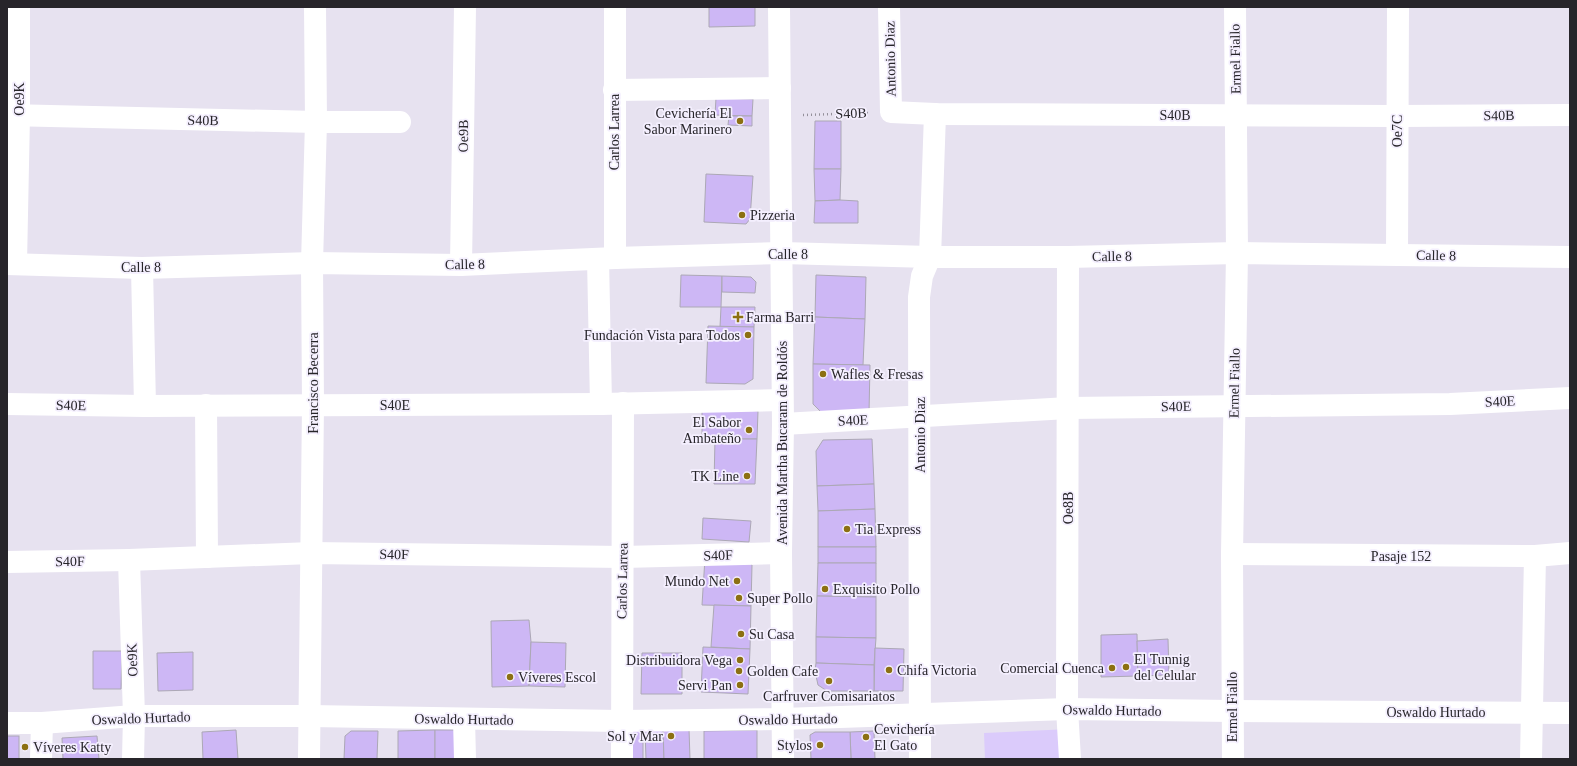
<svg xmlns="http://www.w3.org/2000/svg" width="1577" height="766" font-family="Georgia,serif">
  <rect width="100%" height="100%" fill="#e7e2f0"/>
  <path fill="#dbcbfb" d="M1070,729L1071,759H985L984,733Z"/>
  <g fill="#cdb7f5" stroke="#aca8b5">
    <path d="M709,7H755V26L709,27Z"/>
    <path d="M716,98L753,99L752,116L715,115Z"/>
    <path d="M729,116H752V126L728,125Z"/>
    <path d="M815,121H841V169H814Z"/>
    <path d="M814,169H841L840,200L815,201Z"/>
    <path d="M706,174L753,176L750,219L746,224L704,222Z"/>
    <path d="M840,200L858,201V223H814L815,201Z"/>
    <path d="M681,275L722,276L721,307H680Z"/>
    <path d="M816,275L866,277L865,319L815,317Z"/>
    <path d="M722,276L751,277L756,282L755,293L722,292Z"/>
    <path d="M721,307H755L754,327H720Z"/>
    <path d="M815,317L865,319L863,365L813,364Z"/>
    <path d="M708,326L754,327L753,379L745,384L706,383Z"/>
    <path d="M813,364L870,365L869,413L821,412L813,404Z"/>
    <path d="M702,406L758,411L757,439H702Z"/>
    <path d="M715,439H757L755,484H714Z"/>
    <path d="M872,439L874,484L817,486L816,451L823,440Z"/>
    <path d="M874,484L875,509L818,511L817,486Z"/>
    <path d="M875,509L876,547H818V511Z"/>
    <path d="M703,518L751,521L749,542L702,539Z"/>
    <rect x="818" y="547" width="58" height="16"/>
    <path d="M705,558L746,559L752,565L751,606L702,605Z"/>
    <path d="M818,563H876V597L817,596Z"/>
    <path d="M817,596L876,597V638L816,637Z"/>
    <path d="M714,605L751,606L750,649L711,647Z"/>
    <path d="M529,620L531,642L529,686L492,687L491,621Z"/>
    <path d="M1137,634L1138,676L1101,677V635Z"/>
    <path d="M816,637L876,638L874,665L816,663Z"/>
    <path d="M1168,639L1169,675L1138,676L1137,641Z"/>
    <path d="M531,642L566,643L565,687L529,686Z"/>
    <path d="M703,647L750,649L748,694L701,692Z"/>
    <path d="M875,648L904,649L903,691H874Z"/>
    <path d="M93,651H122L121,689H93Z"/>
    <path d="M193,652V690L158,691L157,653Z"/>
    <path d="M642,653H682V694H641Z"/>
    <path d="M816,663L874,665V691H827L818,685L815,671Z"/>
    <rect x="626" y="729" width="17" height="30"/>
    <path d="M663,729L664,759H646L645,730Z"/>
    <path d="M663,729H689L690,759H664Z"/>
    <path d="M236,730L238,759H203L202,732Z"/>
    <path d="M435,730V759H398V731Z"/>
    <path d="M435,730H461L460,759H435Z"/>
    <path d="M757,730V759H704V731Z"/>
    <path d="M351,731H378L377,759H344L345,736Z"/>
    <path d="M874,731L875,759H851L850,732Z"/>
    <path d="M815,732H850L851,759H811L810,735Z"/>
    <rect x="7" y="736" width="12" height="23"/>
    <path d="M97,736L99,759H63L62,738Z"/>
  </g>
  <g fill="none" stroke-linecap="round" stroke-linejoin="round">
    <path stroke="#94909a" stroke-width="2.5" stroke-dasharray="1 3" stroke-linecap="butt" d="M803,115L868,113"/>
    <g stroke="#fff" stroke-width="22">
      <path d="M615,7V258"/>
      <path d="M779,7L783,424L781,553L783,759"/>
      <path d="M889,7L891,112L935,114L1397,116L1570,115"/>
      <path d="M614,90L780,88"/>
      <path d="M7,115L316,122H400"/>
      <path d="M1397,254L1398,7"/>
      <path d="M1068,257L1067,709L1070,759"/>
      <path d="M598,259L601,404"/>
      <path d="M7,264L142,268L312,263L461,265L615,258L782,253L930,257H1068L1237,253L1570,257"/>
      <path d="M16,264L19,115V7"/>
      <path d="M461,265L465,7"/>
      <path d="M142,268L145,406"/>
      <path d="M7,404L145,406L601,404L782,400"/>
      <path d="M206,405L207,557"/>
      <path d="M783,424L1068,408L1450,404L1570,398"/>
      <path d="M1232,554L1535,556L1570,553"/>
      <path d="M129,560L134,716L133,759"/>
      <path d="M7,562L129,560L311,553L623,557L781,553"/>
      <path d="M464,719L465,759"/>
      <path d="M7,723H42L134,716H310L621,721L783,719L1067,709L1232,711L1570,713"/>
      <path d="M41,759L42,723"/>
      <path d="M309,759L313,405L312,263L316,122L315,7"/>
      <path d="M622,759L623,403"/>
      <path d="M920,759L919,297L922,276L930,257L935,114"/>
      <path d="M1233,759L1232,554L1237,253L1235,7"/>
      <path d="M1531,759L1535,556"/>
    </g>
  </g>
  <g fill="#8c7012" stroke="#f4effe" stroke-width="1.5">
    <circle cx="740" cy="121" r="4"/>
    <circle cx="742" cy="215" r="4"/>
    <path d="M736 311h4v4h4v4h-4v4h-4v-4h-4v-4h4z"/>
    <circle cx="748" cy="335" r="4"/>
    <circle cx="823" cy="374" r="4"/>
    <circle cx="749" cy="430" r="4"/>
    <circle cx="747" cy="476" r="4"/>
    <circle cx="847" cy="529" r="4"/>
    <circle cx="737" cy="581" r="4"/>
    <circle cx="825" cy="589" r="4"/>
    <circle cx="739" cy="598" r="4"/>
    <circle cx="741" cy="634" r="4"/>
    <circle cx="740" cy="660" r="4"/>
    <circle cx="1126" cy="667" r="4"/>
    <circle cx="1112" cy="668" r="4"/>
    <circle cx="889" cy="670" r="4"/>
    <circle cx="739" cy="671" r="4"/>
    <circle cx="510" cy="677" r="4"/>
    <circle cx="829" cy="681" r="4"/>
    <circle cx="740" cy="685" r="4"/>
    <circle cx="671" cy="736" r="4"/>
    <circle cx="866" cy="737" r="4"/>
    <circle cx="820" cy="745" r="4"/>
    <circle cx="25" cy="747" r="4"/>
  </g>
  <g text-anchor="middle" stroke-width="3.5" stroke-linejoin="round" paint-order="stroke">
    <g font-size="14" fill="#27252a" stroke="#f4effe">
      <text transform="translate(890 59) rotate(-91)" y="5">Antonio Diaz</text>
      <text transform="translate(1235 59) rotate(-91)" y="5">Ermel Fiallo</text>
      <text transform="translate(19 99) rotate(-90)" y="5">Oe9K</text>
      <text transform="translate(851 113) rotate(-2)" y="5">S40B</text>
      <text x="1175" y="120">S40B</text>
      <text transform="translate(1499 115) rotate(-1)" y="5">S40B</text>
      <text transform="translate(203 120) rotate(1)" y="5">S40B</text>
      <text transform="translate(1397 131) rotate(-90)" y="5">Oe7C</text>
      <text transform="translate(614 132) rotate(-90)" y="5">Carlos Larrea</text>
      <text transform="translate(463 136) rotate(-89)" y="5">Oe9B</text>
      <text x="788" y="259">Calle 8</text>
      <text transform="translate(1436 255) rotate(1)" y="5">Calle 8</text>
      <text transform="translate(1112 256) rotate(-1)" y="5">Calle 8</text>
      <text transform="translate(465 264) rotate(-1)" y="5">Calle 8</text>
      <text x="141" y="272">Calle 8</text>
      <text transform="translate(313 383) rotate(-90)" y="5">Francisco Becerra</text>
      <text transform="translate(1234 383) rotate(-89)" y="5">Ermel Fiallo</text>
      <text transform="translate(1500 401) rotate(-3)" y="5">S40E</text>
      <text transform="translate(71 405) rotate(1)" y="5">S40E</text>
      <text x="395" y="410">S40E</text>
      <text transform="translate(1176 406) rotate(-1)" y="5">S40E</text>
      <text transform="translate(853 420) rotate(-3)" y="5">S40E</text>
      <text transform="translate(920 435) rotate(-90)" y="5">Antonio Diaz</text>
      <text transform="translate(782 443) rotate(-90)" y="5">Avenida Martha Bucaram de Roldós</text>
      <text transform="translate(1068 508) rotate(-90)" y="5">Oe8B</text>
      <text transform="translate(394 554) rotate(1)" y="5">S40F</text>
      <text transform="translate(718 555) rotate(-2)" y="5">S40F</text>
      <text x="1401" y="561">Pasaje 152</text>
      <text transform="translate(70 561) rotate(-1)" y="5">S40F</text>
      <text transform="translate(622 581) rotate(-89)" y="5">Carlos Larrea</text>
      <text transform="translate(132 660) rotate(-92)" y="5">Oe9K</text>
      <text transform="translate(1232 707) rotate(-90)" y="5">Ermel Fiallo</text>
      <text transform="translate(1112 710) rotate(1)" y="5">Oswaldo Hurtado</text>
      <text x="1436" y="717">Oswaldo Hurtado</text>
      <text transform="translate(141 718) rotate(-2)" y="5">Oswaldo Hurtado</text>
      <text transform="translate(464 719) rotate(1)" y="5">Oswaldo Hurtado</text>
      <text transform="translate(788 719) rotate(-1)" y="5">Oswaldo Hurtado</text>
    </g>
    <g font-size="14" fill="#27252a" stroke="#f4effe" text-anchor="start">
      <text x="732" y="118" text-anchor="end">Cevichería El<tspan x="732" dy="16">Sabor Marinero</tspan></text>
      <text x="750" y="220">Pizzeria</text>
      <text x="746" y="322">Farma Barri</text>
      <text x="740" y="340" text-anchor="end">Fundación Vista para Todos</text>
      <text x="831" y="379">Wafles &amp; Fresas</text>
      <text x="741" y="427" text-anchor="end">El Sabor<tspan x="741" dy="16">Ambateño</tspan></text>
      <text x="739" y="481" text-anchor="end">TK Line</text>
      <text x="855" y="534">Tia Express</text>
      <text x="729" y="586" text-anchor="end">Mundo Net</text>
      <text x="833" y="594">Exquisito Pollo</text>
      <text x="747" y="603">Super Pollo</text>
      <text x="749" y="639">Su Casa</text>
      <text x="1134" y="664">El Tunnig<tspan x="1134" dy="16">del Celular</tspan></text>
      <text x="732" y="665" text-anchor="end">Distribuidora Vega</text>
      <text x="1104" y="673" text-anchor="end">Comercial Cuenca</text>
      <text x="897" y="675">Chifa Victoria</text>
      <text x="747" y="676">Golden Cafe</text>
      <text x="518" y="682">Víveres Escol</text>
      <text x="732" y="690" text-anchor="end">Servi Pan</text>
      <text x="829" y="701" text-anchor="middle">Carfruver Comisariatos</text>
      <text x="874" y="734">Cevichería<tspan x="874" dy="16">El Gato</tspan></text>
      <text x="663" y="741" text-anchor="end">Sol y Mar</text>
      <text x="812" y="750" text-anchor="end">Stylos</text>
      <text x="33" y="752">Víveres Katty</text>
    </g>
  </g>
  <rect width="1577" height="766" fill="none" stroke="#27252a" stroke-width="16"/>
</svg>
